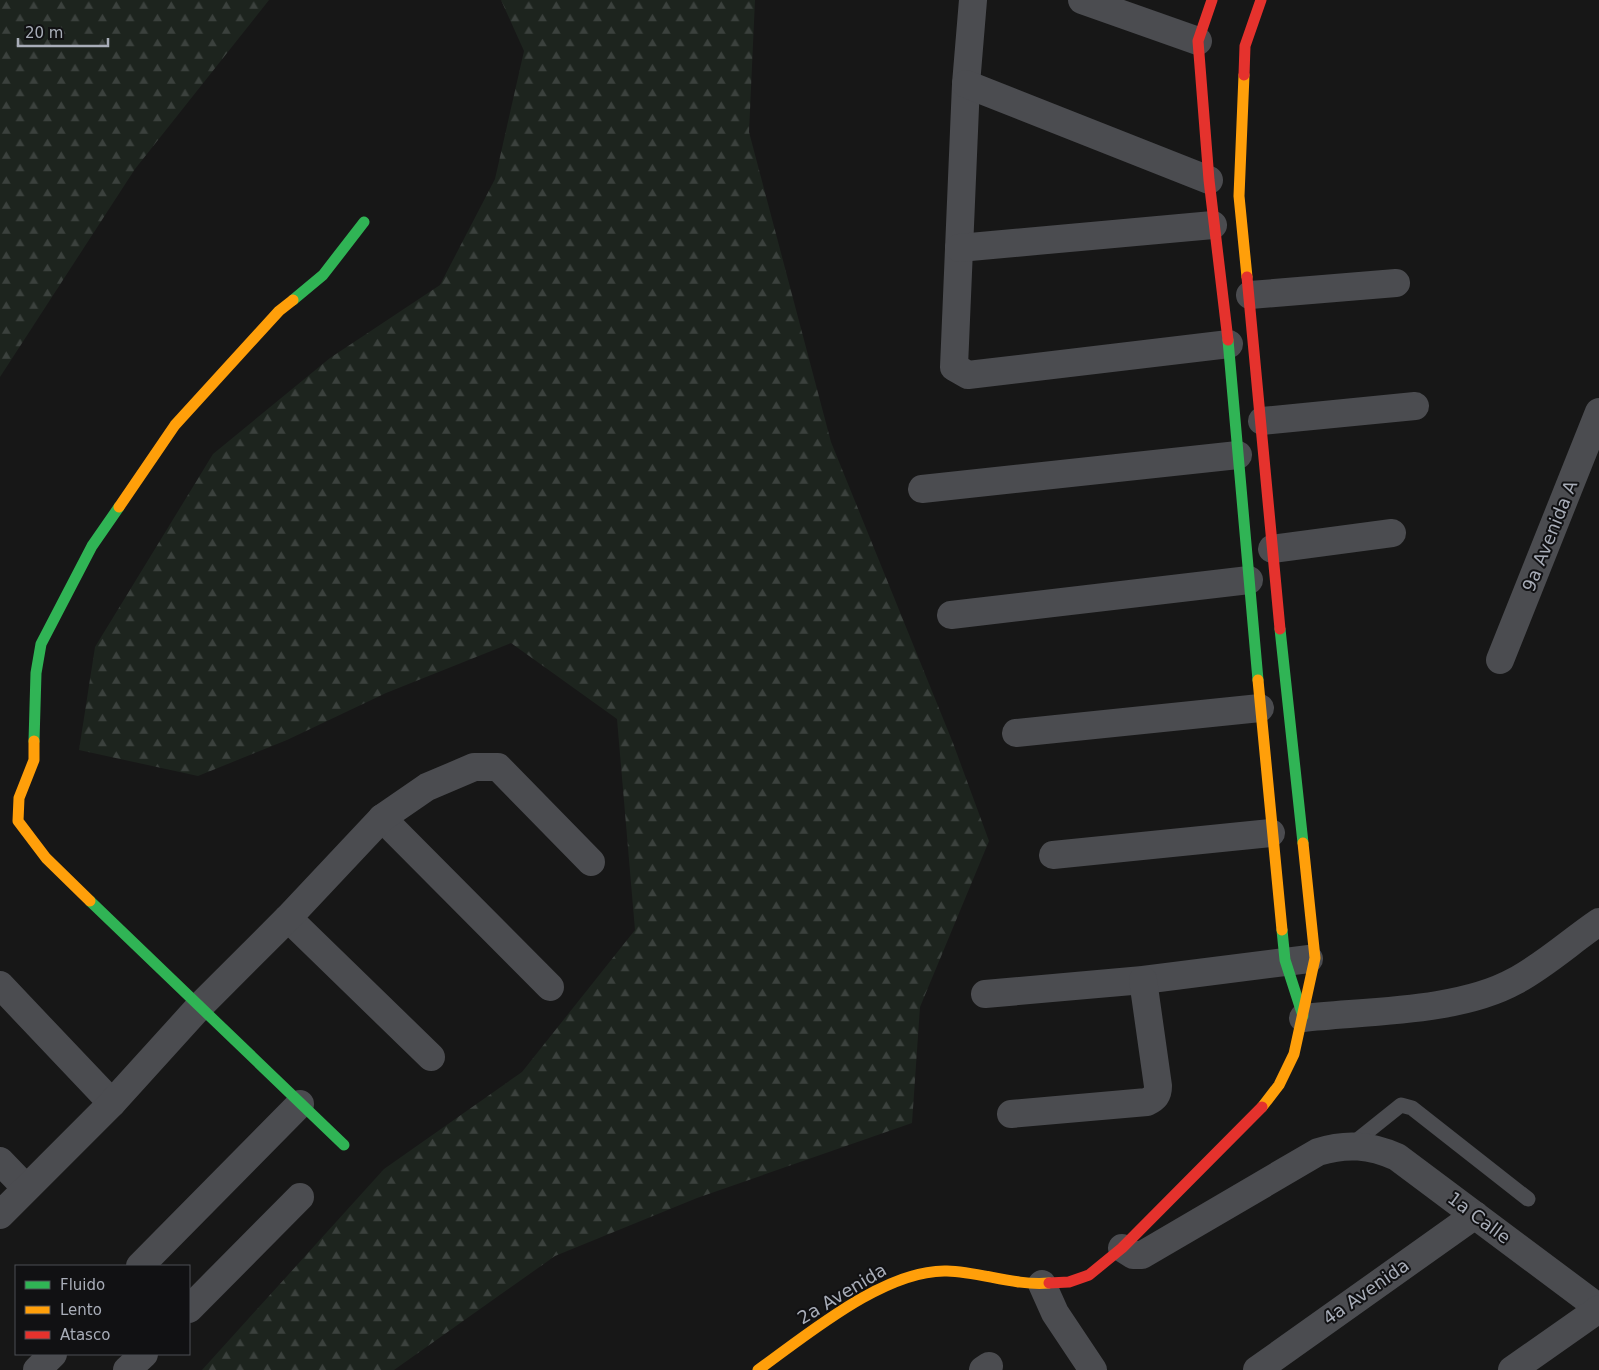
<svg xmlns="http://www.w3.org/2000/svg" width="1599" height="1370" font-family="'DejaVu Sans',sans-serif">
  <defs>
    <pattern id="forest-firs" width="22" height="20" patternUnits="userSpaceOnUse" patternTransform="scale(1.25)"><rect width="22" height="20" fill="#1d241e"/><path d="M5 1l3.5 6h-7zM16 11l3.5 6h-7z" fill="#3b413d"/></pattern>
  </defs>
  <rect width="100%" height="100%" fill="#171717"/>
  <g fill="url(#forest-firs)">
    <path d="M0,0H269L135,169L0,377Z"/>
    <path d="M501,0H755L749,132L831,442L953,743L989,841L920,1007L912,1123L697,1198L555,1256L394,1370H202L384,1169L522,1072L635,930L617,719L511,643L386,693L287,740L198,776L79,750L95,647L213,454L330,358L440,285L495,179L524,51Z"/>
  </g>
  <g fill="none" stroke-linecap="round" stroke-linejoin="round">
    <path stroke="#4b4c50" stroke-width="15" d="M1351,1145L1401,1105L1412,1108L1528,1199"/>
    <g stroke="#4b4c50" stroke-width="28">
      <path d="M973,0L966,84L954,367L968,375L1229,344"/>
      <path d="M1082,0L1198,41"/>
      <path d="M966,84L1209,180"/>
      <path d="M959,248L1213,225"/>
      <path d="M1250,295L1396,283"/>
      <path d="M1262,421L1415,406"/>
      <path d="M922,489L1238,455"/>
      <path d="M1272,549L1392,533"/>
      <path d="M951,615L1249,580"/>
      <path d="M1500,660L1599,412"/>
      <path d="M1016,733L1260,708"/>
      <path d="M382,818L550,987"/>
      <path d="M1053,855L1271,833"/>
      <path d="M288,918L431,1057"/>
      <path d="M0,985L112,1103"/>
      <path d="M985,994L1143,980L1309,959"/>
      <path d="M1303,1018C1368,1011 1459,1012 1515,981C1545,965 1571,941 1599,922"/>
      <path d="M1011,1114L1147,1102C1155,1098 1158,1095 1158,1086L1143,980"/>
      <path d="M0,1161L26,1188"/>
      <path d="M0,1215L112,1103L199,1007L288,918L382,818L427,787L474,767H498L591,862"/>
      <path d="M1122,1248L1133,1255H1142L1318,1152C1347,1143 1370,1145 1397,1157L1599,1308"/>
      <path d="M140,1266L300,1104"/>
      <path d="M1042,1284L1055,1313L1093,1370"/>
      <path d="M189,1309L300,1197"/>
      <path d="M37,1370L53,1354"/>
      <path d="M127,1370L144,1354"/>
      <path d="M983,1370L989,1366"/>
      <path d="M1257,1370L1475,1215"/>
      <path d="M1512,1370L1599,1309"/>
    </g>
    <g stroke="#30b455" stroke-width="11">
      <path d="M293,300L323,275L364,222"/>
      <path d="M1228,340L1258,680"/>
      <path d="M1280,629L1303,843"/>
      <path d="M34,741L36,673L41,644L92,546L119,507"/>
      <path d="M90,901L344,1145"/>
      <path d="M1282,930L1285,960L1303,1016"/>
    </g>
    <g stroke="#ff9f0a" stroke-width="11">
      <path d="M1244,75L1239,196L1247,277"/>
      <path d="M119,507L175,425L279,311L293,300"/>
      <path d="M1258,680L1282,930"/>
      <path d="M34,741V760L19,798L18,821L46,858L90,901"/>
      <path d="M1262,1107L1279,1085L1294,1054L1315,958L1303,843"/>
      <path d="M758,1370C807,1335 885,1269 947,1271C981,1272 1015,1286 1049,1283"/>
    </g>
    <g stroke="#e5322d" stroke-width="11">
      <path d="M1212,0L1198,41L1209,180L1228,340"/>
      <path d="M1244,75L1245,46L1261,0"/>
      <path d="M1247,277L1280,629"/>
      <path d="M1049,1283L1069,1282L1089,1275L1122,1248L1262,1107"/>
    </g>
  </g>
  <g text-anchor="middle" stroke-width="4" stroke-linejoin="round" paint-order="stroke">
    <g font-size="18" fill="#a8adb8" stroke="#111113">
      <text transform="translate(1550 536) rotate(-68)" y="6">9a Avenida A</text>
      <text transform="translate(1479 1218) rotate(37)" y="6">1a Calle</text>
      <text transform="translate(1366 1292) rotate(-35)" y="6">4a Avenida</text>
      <text transform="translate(842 1294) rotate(-31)" y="6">2a Avenida</text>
    </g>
  </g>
  <rect x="15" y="1265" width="175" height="90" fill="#111113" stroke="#4d4f55"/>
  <rect x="25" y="1281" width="25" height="8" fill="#30b455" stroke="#4d4f55"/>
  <text x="60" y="1290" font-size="15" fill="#a8adb8">Fluido</text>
  <rect x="25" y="1306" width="25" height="8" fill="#ff9f0a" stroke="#4d4f55"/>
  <text x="60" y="1315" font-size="15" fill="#a8adb8">Lento</text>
  <rect x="25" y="1331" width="25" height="8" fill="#e5322d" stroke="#4d4f55"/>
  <text x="60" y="1340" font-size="15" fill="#a8adb8">Atasco</text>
  <path d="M18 38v8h90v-8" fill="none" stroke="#a8adb8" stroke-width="2.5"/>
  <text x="25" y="38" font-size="15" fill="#a8adb8" stroke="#111113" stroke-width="4" paint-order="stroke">20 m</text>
</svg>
